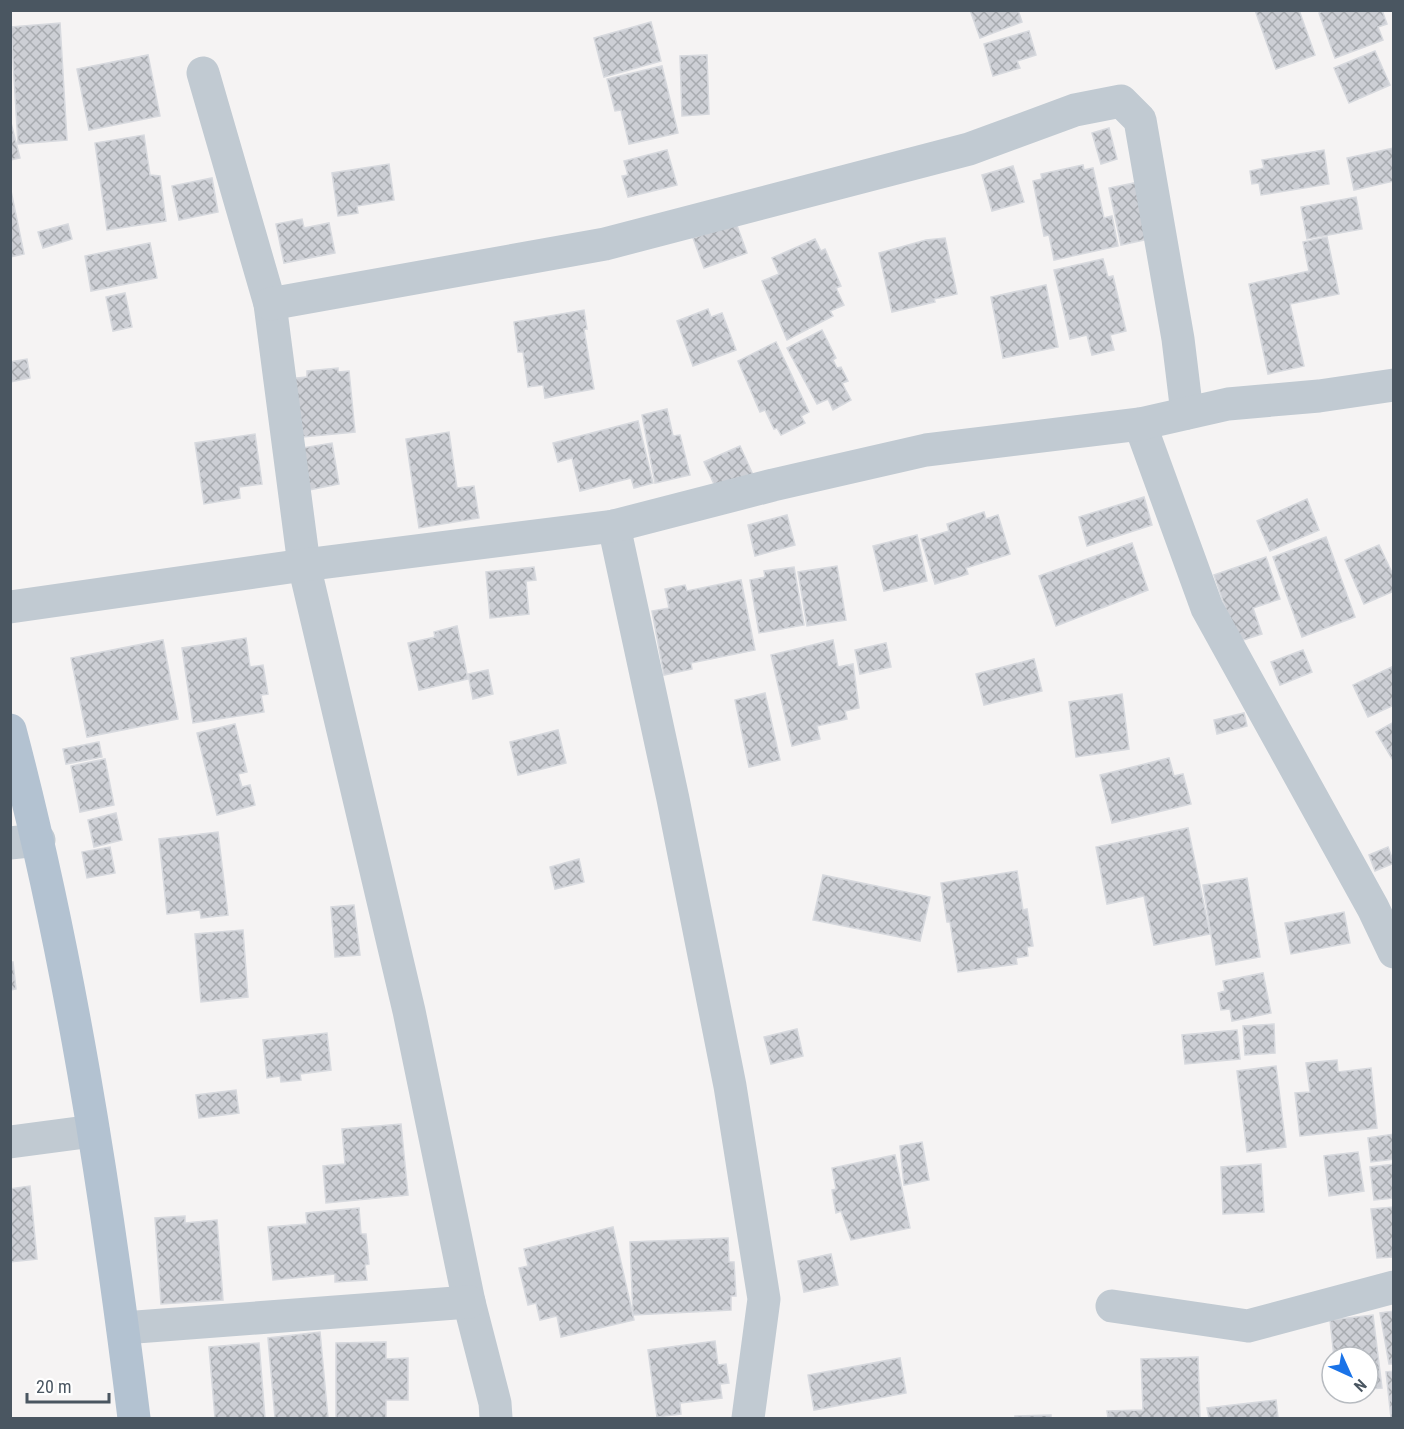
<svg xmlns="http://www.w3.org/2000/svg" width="1404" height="1429" font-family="'Roboto Condensed',sans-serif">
  <defs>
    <pattern id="building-cross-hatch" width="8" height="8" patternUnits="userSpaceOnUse" patternTransform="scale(1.5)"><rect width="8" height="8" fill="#cdcfd5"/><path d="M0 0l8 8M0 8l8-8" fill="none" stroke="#a8abb0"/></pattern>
  </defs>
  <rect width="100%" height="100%" fill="#f5f3f3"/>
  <g fill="url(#building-cross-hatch)" stroke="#d7d9de" stroke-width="1.5">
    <path d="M970,10H1018L1022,22L980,38Z"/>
    <path d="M1255,10H1299L1315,55L1276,69Z"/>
    <path d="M1324,10H1382L1387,24L1378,27L1383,40L1335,58L1319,13Z"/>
    <path d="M651,22L661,61L604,77L594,38Z"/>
    <path d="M60,23L67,140L18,144L11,27Z"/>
    <path d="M1029,31L1036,55L1017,61L1020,68L993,76L984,44Z"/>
    <path d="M1375,51L1390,85L1349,103L1334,68Z"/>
    <path d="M148,55L160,116L89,130L77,69Z"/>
    <path d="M707,55L709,114L682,116L680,56Z"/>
    <path d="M662,66L678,133L629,144L621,110L615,111L607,79Z"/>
    <path d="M10,119L20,158L10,160Z"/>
    <path d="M1109,128L1117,159L1101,164L1092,133Z"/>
    <path d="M144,135L150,175L160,176L166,221L107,230L95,143Z"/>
    <path d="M1394,148V181L1354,190L1347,158Z"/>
    <path d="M667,150L677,185L628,197L622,176L628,175L624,161Z"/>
    <path d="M1324,150L1329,184L1261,195L1259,183L1252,184L1250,171L1264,168L1262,160Z"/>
    <path d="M389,164L394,200L357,206L358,213L338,216L332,173Z"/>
    <path d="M1083,165L1084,170L1093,168L1104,218L1112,216L1118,246L1054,260L1049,235L1044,236L1033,181L1042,179L1041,174Z"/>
    <path d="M1013,166L1024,202L992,211L982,175Z"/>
    <path d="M212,178L218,212L179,220L172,186Z"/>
    <path d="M1139,182L1149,239L1121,245L1109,188Z"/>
    <path d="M10,186L24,254L10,257Z"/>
    <path d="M1356,197L1362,229L1307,239L1301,207Z"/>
    <path d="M302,219L304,228L329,223L335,253L284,263L276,224Z"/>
    <path d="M736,223L747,253L704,268L693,238Z"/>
    <path d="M68,224L72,239L43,248L38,232Z"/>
    <path d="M1327,237L1339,294L1290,304L1304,366L1268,374L1249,284L1309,271L1303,242Z"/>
    <path d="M945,238L957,294L934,299L935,302L892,312L879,253L926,240Z"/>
    <path d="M815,239L821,251L825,249L841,286L836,288L844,305L830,311L833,316L787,340L762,281L779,274L772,258Z"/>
    <path d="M150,243L157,278L91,291L85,256Z"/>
    <path d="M1103,259L1108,277L1113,276L1126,331L1110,335L1114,350L1092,355L1087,335L1070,339L1054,270Z"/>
    <path d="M1046,285L1058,347L1003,358L991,297Z"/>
    <path d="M125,293L132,327L113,331L106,297Z"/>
    <path d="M708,309L711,317L722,313L736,350L693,366L677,321Z"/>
    <path d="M584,310L587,329H584L594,389L545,398L543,385L528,387L523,352H518L514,322Z"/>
    <path d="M822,330L836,358L833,360L837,368L841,367L848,381L842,383L851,400L833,410L828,399L817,404L787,348Z"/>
    <path d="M776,342L809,412L801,416L805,423L781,435L777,428L774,429L765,410L760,412L738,361Z"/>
    <path d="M27,359L30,378L10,382V362Z"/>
    <path d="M338,368V372L349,371L355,432L292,438L287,379L307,377V371Z"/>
    <path d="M667,409L673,436L680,435L690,475L655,483L642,415Z"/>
    <path d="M638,421L653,483L634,488L631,478L580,491L572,458L558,462L553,443Z"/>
    <path d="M449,432L457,488L474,486L479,518L419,528L406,439Z"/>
    <path d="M255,434L262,484L239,487L240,498L204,504L195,443Z"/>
    <path d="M332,443L339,484L304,491L296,449Z"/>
    <path d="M740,446L754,477L718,493L704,462Z"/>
    <path d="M1144,497L1152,525L1087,546L1079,517Z"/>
    <path d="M1307,499L1319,530L1270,551L1257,521Z"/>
    <path d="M984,512L986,519L998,515L1010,554L966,568L968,574L935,584L921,539L949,531L947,524Z"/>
    <path d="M787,515L795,545L755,556L748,525Z"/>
    <path d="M917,535L927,581L884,591L873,546Z"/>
    <path d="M1326,537L1355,617L1302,637L1273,557Z"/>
    <path d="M1132,543L1148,590L1056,626L1039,576Z"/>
    <path d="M1379,545L1394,577V591L1364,604L1345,560Z"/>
    <path d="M1266,557L1280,599L1253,608L1262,634L1237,642L1214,575Z"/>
    <path d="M837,566L846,620L807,626L798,572Z"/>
    <path d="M534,567L536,580L526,581L529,614L490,618L486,572Z"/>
    <path d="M794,567L804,625L759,633L750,580L765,577L764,571Z"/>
    <path d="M741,580L755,650L691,663L692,669L664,675L652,611L669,608L665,589L685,585L687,591Z"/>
    <path d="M457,626L468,679L419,690L408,643L435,637L434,632Z"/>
    <path d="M246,638L250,667L263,665L268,694L261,695L264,712L193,723L182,648Z"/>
    <path d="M163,640L178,719L87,737L71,658Z"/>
    <path d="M833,640L838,667L853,664L859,708L845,711L847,719L817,726L820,739L792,746L771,655Z"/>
    <path d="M886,643L891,667L860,674L855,650Z"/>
    <path d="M1303,650L1312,672L1280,685L1271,662Z"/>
    <path d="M1034,659L1042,691L984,705L976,674Z"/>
    <path d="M1394,666V705L1368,717L1353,685Z"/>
    <path d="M488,670L493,694L473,699L468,674Z"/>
    <path d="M765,693L780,760L749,767L735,700Z"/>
    <path d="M1122,694L1129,749L1076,757L1069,702Z"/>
    <path d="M1244,713L1247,726L1217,734L1214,720Z"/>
    <path d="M1394,722V762L1376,732Z"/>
    <path d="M235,724L247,772L238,774L242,787L250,785L255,805L217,815L197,733Z"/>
    <path d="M558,730L566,763L518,775L510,742Z"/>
    <path d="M99,742L102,757L66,764L63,749Z"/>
    <path d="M1169,758L1174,776L1183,774L1191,804L1112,823L1100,775Z"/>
    <path d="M105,759L114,805L80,812L71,766Z"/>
    <path d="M116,813L122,840L94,847L88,820Z"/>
    <path d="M1188,828L1210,934L1154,945L1144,896L1107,904L1096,847Z"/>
    <path d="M218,832L228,915L201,918L200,910L167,914L159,839Z"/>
    <path d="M110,847L115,873L87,878L82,852Z"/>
    <path d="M1388,847L1394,863L1375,871L1369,855Z"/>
    <path d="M579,859L584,882L555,889L550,867Z"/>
    <path d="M1017,871L1023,910L1027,909L1033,946L1027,947L1028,956L1016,958L1017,964L958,972L950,922H947L941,883Z"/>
    <path d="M823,875L930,897L920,941L813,920Z"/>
    <path d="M1247,878L1260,957L1216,965L1203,885Z"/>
    <path d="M354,905L360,955L335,957L331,907Z"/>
    <path d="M1344,912L1350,943L1291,954L1285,923Z"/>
    <path d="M243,930L248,997L201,1002L195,934Z"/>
    <path d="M10,962H13L16,989L10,990Z"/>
    <path d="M1263,973L1271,1013L1232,1021L1230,1009L1221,1010L1218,993L1225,991L1223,981Z"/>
    <path d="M1274,1024L1275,1053L1245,1055L1243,1026Z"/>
    <path d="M797,1029L803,1056L771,1064L764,1037Z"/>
    <path d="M1237,1030L1240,1059L1185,1064L1182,1035Z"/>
    <path d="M327,1033L331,1070L300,1074L301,1080L281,1082L280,1076L267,1078L263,1040Z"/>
    <path d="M1337,1060L1338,1072L1371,1068L1377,1128L1300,1136L1295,1093L1310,1092L1306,1063Z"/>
    <path d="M1276,1066L1286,1147L1247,1152L1237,1071Z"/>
    <path d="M236,1090L239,1113L199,1118L196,1095Z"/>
    <path d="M401,1124L408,1195L326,1203L323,1166L345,1164L342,1129Z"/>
    <path d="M1394,1134V1159L1371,1162L1368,1138Z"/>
    <path d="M922,1142L929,1180L904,1185L900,1146Z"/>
    <path d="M1358,1152L1364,1191L1329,1196L1324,1156Z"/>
    <path d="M895,1155L910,1228L851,1240L841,1211L836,1213L832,1190L836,1189L832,1168Z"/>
    <path d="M1261,1164L1264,1212L1223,1214L1221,1167Z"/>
    <path d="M1394,1164V1198L1374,1200L1370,1167Z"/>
    <path d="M30,1186L37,1259L10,1262V1189Z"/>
    <path d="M1394,1207V1261L1393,1257L1377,1258L1371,1209Z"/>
    <path d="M359,1208L361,1234H366L369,1264L365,1265L367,1280L335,1282V1274L273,1280L268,1227L307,1224L306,1213Z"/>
    <path d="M185,1216V1223L217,1220L223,1300L161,1304L155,1218Z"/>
    <path d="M613,1227L634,1320L561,1337L557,1316L540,1320L536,1303L528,1305L519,1268L528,1266L524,1249Z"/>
    <path d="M728,1238L729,1262H734L736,1296H731V1310L633,1315L630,1242Z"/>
    <path d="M831,1254L838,1285L804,1292L798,1261Z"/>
    <path d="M1394,1311V1364H1389L1380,1313Z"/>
    <path d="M1373,1315L1382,1388L1368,1389V1357H1334L1330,1320Z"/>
    <path d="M320,1332L328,1418H275L268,1338Z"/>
    <path d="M715,1341L718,1365L726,1364L729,1383L720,1384L722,1398L680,1403L681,1414L657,1417L648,1350Z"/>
    <path d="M386,1342V1359L408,1358V1400H386V1418H336V1343Z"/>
    <path d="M259,1343L265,1418H215L209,1347Z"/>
    <path d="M1198,1357L1200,1418H1108L1107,1411L1143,1410L1141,1359Z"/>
    <path d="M900,1358L906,1393L814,1410L808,1375Z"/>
    <path d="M1394,1371V1418H1391L1386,1372Z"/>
    <path d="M1276,1400L1278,1418H1209L1207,1408Z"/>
    <path d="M1051,1415V1418H1015V1416Z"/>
  </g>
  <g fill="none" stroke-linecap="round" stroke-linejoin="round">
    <g stroke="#c1cad2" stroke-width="33">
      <path d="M203,73L270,304L304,565L409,1011L469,1302L495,1403L496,1418"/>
      <path d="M270,304L605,244L969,149L1075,110L1121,101L1140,120L1178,339L1187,413"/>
      <path d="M1140,424L1207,608L1373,908L1394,952"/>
      <path d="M614,526L673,799L730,1086L764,1299L748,1418"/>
      <path d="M10,607L304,565L614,526L773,485L926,450L1140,424L1228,404L1319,396L1394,385"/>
      <path d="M10,843L39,840"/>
      <path d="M10,1142L93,1131"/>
      <path d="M1112,1306L1248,1326L1394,1287"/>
      <path d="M123,1328L469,1302"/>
    </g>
    <path stroke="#b3c2d1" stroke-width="33" d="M10,730C69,953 106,1190 134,1418"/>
  </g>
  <rect width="1404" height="1429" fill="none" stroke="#4a5661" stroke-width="24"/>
  <g transform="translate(1350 1375) rotate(135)"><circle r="28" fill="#ffffff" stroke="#b7bbc0" stroke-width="1.5"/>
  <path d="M0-4.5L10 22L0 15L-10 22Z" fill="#1a73e8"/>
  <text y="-9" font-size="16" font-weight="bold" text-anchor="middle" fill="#4a5661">N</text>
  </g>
  <path d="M27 1393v9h82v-9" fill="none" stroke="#4a5661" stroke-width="3"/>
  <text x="36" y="1393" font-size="18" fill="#4a5661" stroke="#ffffff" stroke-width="4.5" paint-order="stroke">20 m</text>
</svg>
